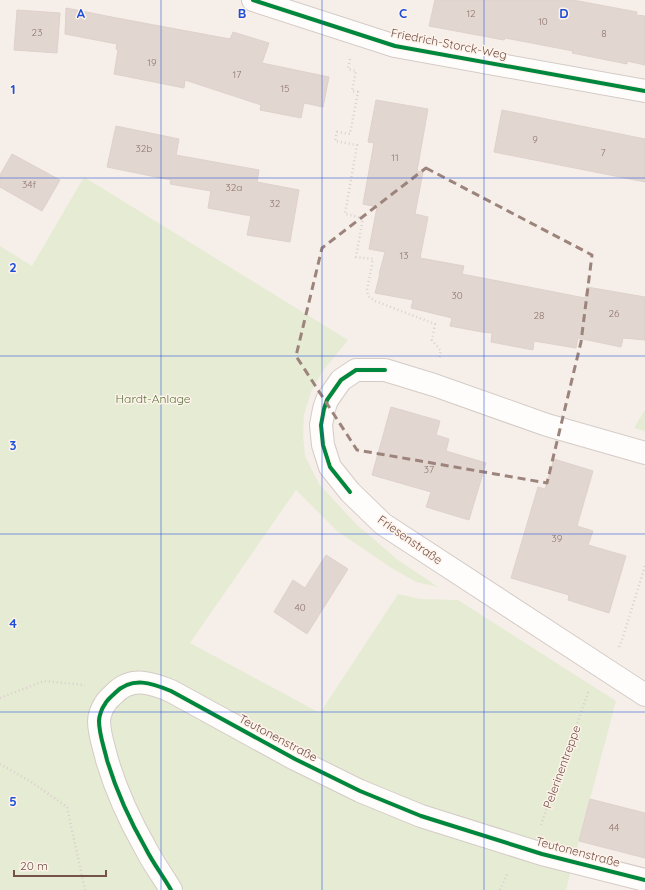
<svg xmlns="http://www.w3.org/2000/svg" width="645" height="890" font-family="Quicksand,sans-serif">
  <rect width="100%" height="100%" fill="#f6efe9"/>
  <g fill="#e6ebd4">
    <path d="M84,177L348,340L322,372L311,392L304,415L303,435L305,456L319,484L357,525L398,560L438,587L416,582L390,567L337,531L296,490L190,643L320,713L398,594L420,599L458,600L616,701L566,890H0V246L32,266Z"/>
    <path d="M645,410V431L634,428Z"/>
  </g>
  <g fill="#e2d6d1" stroke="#dfd1cb">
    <path d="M435,0H573L637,12L636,15L645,16V65L627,61V64L572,53L573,51L505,38L504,40L429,26Z"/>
    <path d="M66,8L122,19L230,39L233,32L269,43L262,63L329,77L323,107L304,103L301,118L260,110L261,105L185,80L184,88L114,74L118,50L116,49L117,44L65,34Z"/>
    <path d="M17,10L60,13L57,53L14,50Z"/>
    <path d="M376,100L428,109L417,171L423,172L415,214L428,217L420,258L464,266L462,274L585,298L587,287L645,297V340L623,338L621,347L578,338L576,348L534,341L533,350L491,342L492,333L482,332L450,326L452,318L411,308L413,300L375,293L380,274H379L385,252L369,249L377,207L363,204L374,143L368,142Z"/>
    <path d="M502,110L645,139V182L494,152Z"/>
    <path d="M116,126L179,139L176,155L259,170L257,182L299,190L290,242L247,235L251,216L208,208L211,191L170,184L171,180L107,167Z"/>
    <path d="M12,154L60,180L42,211L0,187V175Z"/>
    <path d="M391,407L440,421L436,435L449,439L446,451L486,463L469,520L426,507L431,492L372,475Z"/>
    <path d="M554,459L593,471L577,526L593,531L588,545L626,556L609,613L568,600L569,595L511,578L538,487L545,489Z"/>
    <path d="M326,555L348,569L307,634L274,612L293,580L305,588Z"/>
    <path d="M590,799L645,813V858L579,841Z"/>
  </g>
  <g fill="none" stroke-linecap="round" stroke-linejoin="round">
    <defs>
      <g id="minor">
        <path d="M253,0L395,46L645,91"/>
        <path d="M645,453L547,425L434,385L385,370H356L341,380L327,400L324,409L321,425L323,445L330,467L350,492L383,524L645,695"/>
        <path d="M171,890C163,876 153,863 146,849C130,821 116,790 107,760C104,747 99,734 99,721C99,716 102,708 105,704C107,700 112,696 115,693C132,676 152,683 171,691L295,759L360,791L421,816L542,854L645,880"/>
      </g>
    </defs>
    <use href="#minor" stroke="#d4cbc6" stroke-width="24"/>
    <g stroke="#d9cfcd" stroke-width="2.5" stroke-dasharray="1 3" stroke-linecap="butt">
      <path d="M350,59L348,69L356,71L352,91L358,92L350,134L337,132L335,141L357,145L345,214L363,218L356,257L373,259L367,290L368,296L375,301L435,324L432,340L441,351L439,359"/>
      <path d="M619,647L623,637L645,566"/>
      <path d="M0,698L44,681L85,685"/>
      <path d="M0,764L30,781L67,807L85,890"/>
      <path d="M541,825L589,690"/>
      <path d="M500,890L508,872"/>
    </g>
    <use href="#minor" stroke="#fefdfc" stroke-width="22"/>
    <defs>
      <g id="cycleway">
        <path d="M253,0L395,46L645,91"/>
        <path d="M350,492L330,467L323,445L321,425L324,409L327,400L341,380L356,370H385"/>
        <path d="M171,890C163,876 153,863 146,849C130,821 116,790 107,760C104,747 99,734 99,721C99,716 102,708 105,704C107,700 112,696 115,693C132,676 152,683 171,691L295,759L360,791L421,816L542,854L645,880"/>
      </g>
    </defs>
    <use href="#cycleway" stroke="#fef3ea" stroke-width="6"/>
    <use href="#cycleway" stroke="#00873e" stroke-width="4"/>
  </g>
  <path fill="none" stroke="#9c847c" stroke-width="3" stroke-dasharray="8 5" stroke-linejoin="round" d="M426,168L592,255L581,342L547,483L357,450L296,356L322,248Z"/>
  <path fill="none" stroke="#1d4ed8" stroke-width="1" stroke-opacity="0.55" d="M161,0V890M322,0V890M484,0V890M0,178H645M0,356H645M0,534H645M0,712H645"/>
  <g text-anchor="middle" stroke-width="3" stroke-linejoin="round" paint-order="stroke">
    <g font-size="10" fill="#90756e">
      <text x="471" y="17">12</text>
      <text x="543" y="25">10</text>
      <text x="37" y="36">23</text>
      <text x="604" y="37">8</text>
      <text x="152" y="66">19</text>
      <text x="237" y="78">17</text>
      <text x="285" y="92">15</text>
      <text x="535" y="143">9</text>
      <text x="144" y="152">32b</text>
      <text x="603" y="156">7</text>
      <text x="395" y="161">11</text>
      <text x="29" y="188">34f</text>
      <text x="234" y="191">32a</text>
      <text x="275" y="207">32</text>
      <text x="404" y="259">13</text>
      <text x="457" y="299">30</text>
      <text x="614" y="317">26</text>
      <text x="539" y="319">28</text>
      <text x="429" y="473">37</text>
      <text x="557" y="542">39</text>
      <text x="300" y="611">40</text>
      <text x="614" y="831">44</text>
    </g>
    <g font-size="12" fill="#73524a" stroke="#fef3ea">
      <text transform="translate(449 44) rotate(11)" y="4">Friedrich-Storck-Weg</text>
      <text transform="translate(410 540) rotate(35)" y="4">Friesenstraße</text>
      <text transform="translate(278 738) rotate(28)" y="4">Teutonenstraße</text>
      <text transform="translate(562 767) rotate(-70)" y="4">Pelerinentreppe</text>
      <text transform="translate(578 852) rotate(15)" y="4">Teutonenstraße</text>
    </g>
    <g font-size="12" fill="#5c7842" stroke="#fef3ea">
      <text x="153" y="403">Hardt-Anlage</text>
    </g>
  </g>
  <g font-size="13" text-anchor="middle" font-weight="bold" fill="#1d4ed8" stroke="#fef3ea" stroke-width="3" stroke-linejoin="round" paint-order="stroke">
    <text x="81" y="18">A</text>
    <text x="242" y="18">B</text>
    <text x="403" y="18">C</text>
    <text x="564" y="18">D</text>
    <text x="13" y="94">1</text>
    <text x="13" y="272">2</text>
    <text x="13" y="450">3</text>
    <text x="13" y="628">4</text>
    <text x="13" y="806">5</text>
  </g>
  <path d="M14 870v6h92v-6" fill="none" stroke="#73524a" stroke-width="2"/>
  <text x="20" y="870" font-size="12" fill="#73524a" stroke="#fef3ea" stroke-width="3" paint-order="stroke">20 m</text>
</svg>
